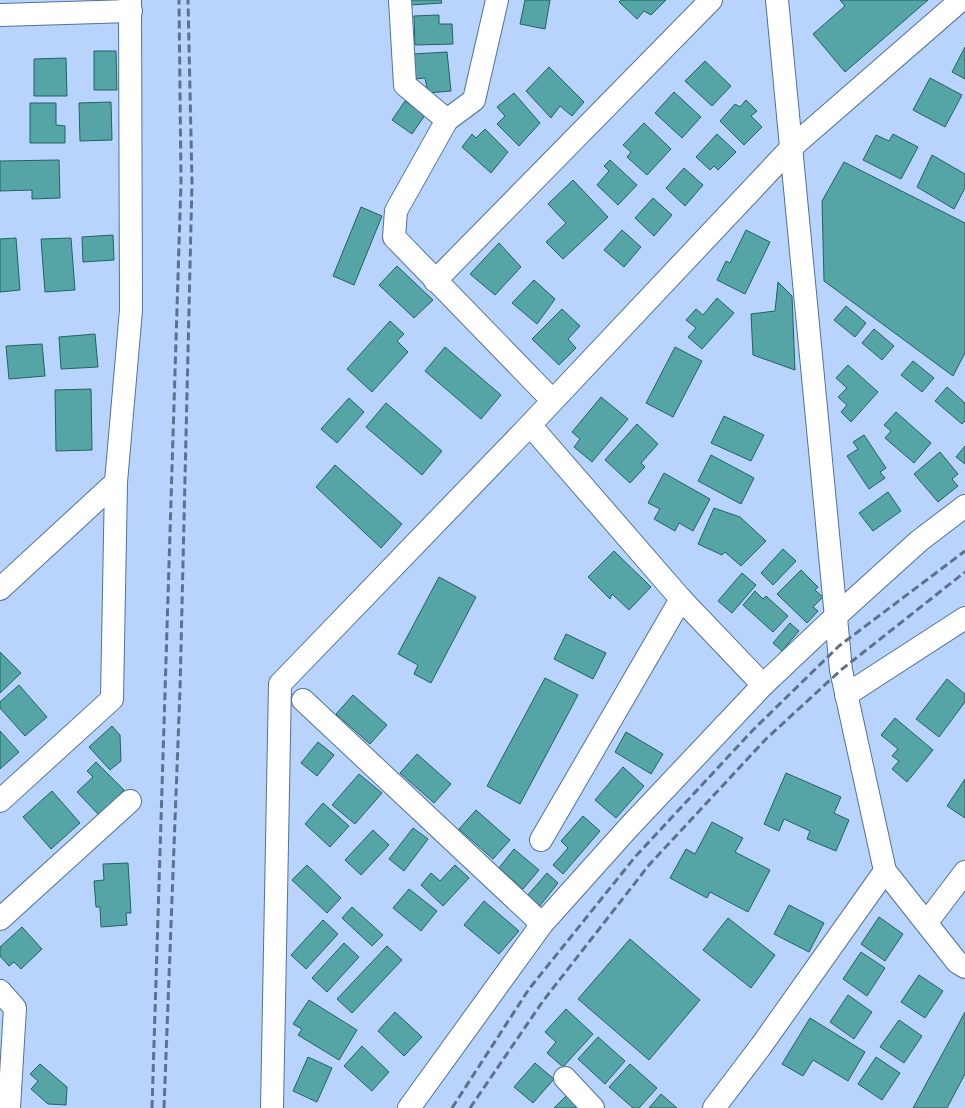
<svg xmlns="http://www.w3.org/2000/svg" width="965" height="1108" font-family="'Exo 2',sans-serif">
  <rect width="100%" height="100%" fill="#b8d4fc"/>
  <g fill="#55a5a6" stroke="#236162">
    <path d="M411,0H441L442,3L411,5Z"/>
    <path d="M525,0H550L545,29L520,24Z"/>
    <path d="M621,0H666L651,15L644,11L637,19L619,2Z"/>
    <path d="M840,0H928L845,72L813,34L845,6Z"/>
    <path d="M439,15V24H452L453,44L415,45L414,16Z"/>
    <path d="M965,47V79L952,72Z"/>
    <path d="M94,51H116L117,90H94Z"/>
    <path d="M447,52L451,91L428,93L425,78L414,79L413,54Z"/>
    <path d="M66,58L67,96H34V59Z"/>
    <path d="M705,61L731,86L712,106L685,81Z"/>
    <path d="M549,67L584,102L572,116L560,106L551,118L526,91Z"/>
    <path d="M930,78L962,95L945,127L913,110Z"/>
    <path d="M674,92L701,117L682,138L655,113Z"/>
    <path d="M514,93L540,123L519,146L497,124L505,116L497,107Z"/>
    <path d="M746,100L757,111L751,116L762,127L744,145L720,121L735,104L740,107Z"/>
    <path d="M405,101L425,115L412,134L392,120Z"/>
    <path d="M111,102L112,140L80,141L79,103Z"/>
    <path d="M30,103H56V125L65,126V143H30Z"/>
    <path d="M644,123L671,149L647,175L627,157L631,152L623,145Z"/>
    <path d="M485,129L508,152L491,173L462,147L472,134L476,138Z"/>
    <path d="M717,134L736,152L718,170L714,166L710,170L696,157Z"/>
    <path d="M893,134L918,147L901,179L863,160L876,135L889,141Z"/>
    <path d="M932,155L965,174V188L954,209L917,187Z"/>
    <path d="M59,160L60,198L32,199V190L0,191V161Z"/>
    <path d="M610,160L637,185L618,205L597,185L609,171L604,166Z"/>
    <path d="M844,162L965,223V353L953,376L824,281L822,201Z"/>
    <path d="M684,168L703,185L685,206L666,188Z"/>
    <path d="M573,180L608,217L563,259L546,242L566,223L548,204Z"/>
    <path d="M653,198L672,215L654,236L635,218Z"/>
    <path d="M361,207L382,216L354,285L333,276Z"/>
    <path d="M622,230L641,247L624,267L604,250Z"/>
    <path d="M746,230L770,242L745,294L717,280L726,261L730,263Z"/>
    <path d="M113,235L114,260L83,262L82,237Z"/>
    <path d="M16,238L20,290L0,292V239Z"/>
    <path d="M71,238L75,290L45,292L41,239Z"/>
    <path d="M499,243L521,267L495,295L470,274Z"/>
    <path d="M397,266L433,300L414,318L379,285Z"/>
    <path d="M534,280L555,299L537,324L512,303Z"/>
    <path d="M778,282L792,296L795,370L753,355L751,314L775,311Z"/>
    <path d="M717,298L734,313L702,349L688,337L696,328L686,320L696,309L703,315Z"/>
    <path d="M846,306L866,323L855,337L834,320Z"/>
    <path d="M562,309L580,326L568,339L576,348L559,365L532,339Z"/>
    <path d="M390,321L404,334L397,341L408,352L372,392L347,369Z"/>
    <path d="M874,329L894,346L882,360L862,343Z"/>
    <path d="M95,334L98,367L61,369L59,337Z"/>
    <path d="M42,344L45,376L9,379L6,346Z"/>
    <path d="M445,347L501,395L481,419L425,371Z"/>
    <path d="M675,347L702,361L673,417L646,403Z"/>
    <path d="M913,361L934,378L922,392L901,375Z"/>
    <path d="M848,365L878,392L851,422L841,412L847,405L838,397L847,388L836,378Z"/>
    <path d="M947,387L965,403V421L962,424L935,401Z"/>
    <path d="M91,389L92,450L56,451L55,390Z"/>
    <path d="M601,397L628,419L592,462L574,447L580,439L572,432Z"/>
    <path d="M349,398L364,412L337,443L321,429Z"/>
    <path d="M386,403L442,451L422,475L366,427Z"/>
    <path d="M896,412L931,443L914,463L885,438L891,431L884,425Z"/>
    <path d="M724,416L764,435L751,461L711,443Z"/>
    <path d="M637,424L658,444L641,463L645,467L630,483L605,460Z"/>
    <path d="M864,435L886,468L880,472L885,478L869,489L847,456L858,449L853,442Z"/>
    <path d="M965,446V464L956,457Z"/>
    <path d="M940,452L958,474L952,479L958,486L938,502L914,474Z"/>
    <path d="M711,455L754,478L741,504L698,481Z"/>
    <path d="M335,465L402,524L381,548L316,487Z"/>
    <path d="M664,473L710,499L693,531L679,523L675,531L654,519L660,509L648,503Z"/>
    <path d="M888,492L901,511L873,531L859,513Z"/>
    <path d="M714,508L740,517L766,541L741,566L725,552L722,555L698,544Z"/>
    <path d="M783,549L796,561L773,585L761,573Z"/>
    <path d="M614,551L651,587L629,610L612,594L610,599L588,577Z"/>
    <path d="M801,570L818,587L815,590L823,597L813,607L818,611L807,623L777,594Z"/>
    <path d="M742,573L756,585L732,613L718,601Z"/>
    <path d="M439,577L476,597L431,683L414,674L418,665L398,654Z"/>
    <path d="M755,591L763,599L766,596L788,616L773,632L743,605Z"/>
    <path d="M790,623L799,631L782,651L773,643Z"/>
    <path d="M566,634L606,653L593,679L554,659Z"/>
    <path d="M0,652L21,673L0,693Z"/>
    <path d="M545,678L578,695L520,804L487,786Z"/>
    <path d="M947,679L965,694V702L939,737L916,719Z"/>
    <path d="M19,685L47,717L25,736L0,708V702Z"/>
    <path d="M353,695L387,725L370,744L336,714Z"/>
    <path d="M895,718L933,750L907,782L892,769L899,761L892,756L898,749L881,735Z"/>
    <path d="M112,726L120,735L121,761L110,770L89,747Z"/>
    <path d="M0,731L19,752L0,769Z"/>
    <path d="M626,732L663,754L651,774L615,752Z"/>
    <path d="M318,742L334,755L317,776L301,763Z"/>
    <path d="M417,754L451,784L434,803L400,773Z"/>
    <path d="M96,762L124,790L99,815L77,792L93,777L87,771Z"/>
    <path d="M623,767L644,786L616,818L595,800Z"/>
    <path d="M786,773L841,797L834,813L849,820L836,851L807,839L810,831L784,819L779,831L764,824Z"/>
    <path d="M359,774L382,793L355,824L332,805Z"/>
    <path d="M965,779V818L947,806Z"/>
    <path d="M52,791L80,823L51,849L23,817Z"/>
    <path d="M323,803L349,826L330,847L305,824Z"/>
    <path d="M476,810L510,840L493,859L459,829Z"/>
    <path d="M583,816L600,831L563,874L553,865L568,848L561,841Z"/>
    <path d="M712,822L743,838L735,852L770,870L748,912L710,892L707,898L670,878L686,849L695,854Z"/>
    <path d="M413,828L428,839L404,871L389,859Z"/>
    <path d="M373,830L389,845L361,875L345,860Z"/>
    <path d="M514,849L539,870L523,889L499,868Z"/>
    <path d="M128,863L131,913H126L127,925L101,927L100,907H96L94,881L104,880L103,864Z"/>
    <path d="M307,865L341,898L327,913L292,880Z"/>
    <path d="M455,865L469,878L443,906L421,885L431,873L440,881Z"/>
    <path d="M547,873L558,883L539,907L527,896Z"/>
    <path d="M409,889L437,911L421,931L393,908Z"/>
    <path d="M484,901L519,931L499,954L464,925Z"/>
    <path d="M789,905L824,923L809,952L774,934Z"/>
    <path d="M352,907L383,935L372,946L342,918Z"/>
    <path d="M879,917L903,934L885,961L861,944Z"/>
    <path d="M728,918L775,955L751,988L703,950Z"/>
    <path d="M323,920L338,934L306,969L291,955Z"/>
    <path d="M22,927L42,949L21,969L14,962L9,966L0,956V947Z"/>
    <path d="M630,939L700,1000L649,1060L578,999Z"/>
    <path d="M344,943L359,957L327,992L312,978Z"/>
    <path d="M387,946L402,960L352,1013L337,999Z"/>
    <path d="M861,952L885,968L867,996L843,979Z"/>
    <path d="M919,975L943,991L925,1018L901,1002Z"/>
    <path d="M848,995L872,1012L854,1039L830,1022Z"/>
    <path d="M309,1000L357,1030L339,1060L298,1035L302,1029L293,1024Z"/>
    <path d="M566,1009L593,1034L563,1067L547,1053L556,1042L545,1032Z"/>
    <path d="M395,1012L422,1037L404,1056L378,1031Z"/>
    <path d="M965,1012V1074L947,1108H913Z"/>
    <path d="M810,1018L865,1052L848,1081L813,1060L803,1076L782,1064Z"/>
    <path d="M899,1020L922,1036L904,1063L880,1047Z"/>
    <path d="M598,1037L625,1061L605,1084L578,1059Z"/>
    <path d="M362,1046L389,1072L372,1091L344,1066Z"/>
    <path d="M308,1057L332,1068L317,1102L293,1091Z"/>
    <path d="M876,1057L900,1073L882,1100L858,1084Z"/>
    <path d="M535,1063L554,1079L533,1103L514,1087Z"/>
    <path d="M40,1064L67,1087L66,1105L48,1104L31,1089L38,1081L30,1074Z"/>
    <path d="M630,1064L657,1088L639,1108H633L609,1087Z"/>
    <path d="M661,1094L677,1108H649Z"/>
    <path d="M567,1095L580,1108H554Z"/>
  </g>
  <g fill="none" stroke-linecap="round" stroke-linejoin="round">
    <defs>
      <g id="minor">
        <path d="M400,0L405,85L447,120"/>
        <path d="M497,0L474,100L447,120L396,211L394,237L552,400"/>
        <path d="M777,0L841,670L885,871L957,962L965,967"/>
        <path d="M0,15L131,11"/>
        <path d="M435,281L711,0"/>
        <path d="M530,425L681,599L763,685"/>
        <path d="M0,589L116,482"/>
        <path d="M846,695L965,618"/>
        <path d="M303,700L542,924"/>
        <path d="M0,801L112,699L116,482L131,310L130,0"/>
        <path d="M541,840L681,599"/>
        <path d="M0,919L130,801"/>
        <path d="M927,922L965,872"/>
        <path d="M0,991L15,1008L9,1108"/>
        <path d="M565,1078L593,1108"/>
        <path d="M272,1108L280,684L530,425L792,147L961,0"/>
        <path d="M409,1108L542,924L629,827L763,685L836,616L919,541L965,506"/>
        <path d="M714,1108L761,1046L885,871"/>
      </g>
    </defs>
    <use href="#minor" stroke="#52719d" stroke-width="24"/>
    <use href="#minor" stroke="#fff" stroke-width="22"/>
    <g stroke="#5e718c" stroke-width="3" stroke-dasharray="8 4" stroke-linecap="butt">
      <path d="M152,1108L181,181L179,0"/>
      <path d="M164,1108L180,690L192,182L188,0"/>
      <path d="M452,1108L529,989L635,857L752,731L839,646L965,551"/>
      <path d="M470,1108L543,1001L649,865L766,739L841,670L965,572"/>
    </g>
  </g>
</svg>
